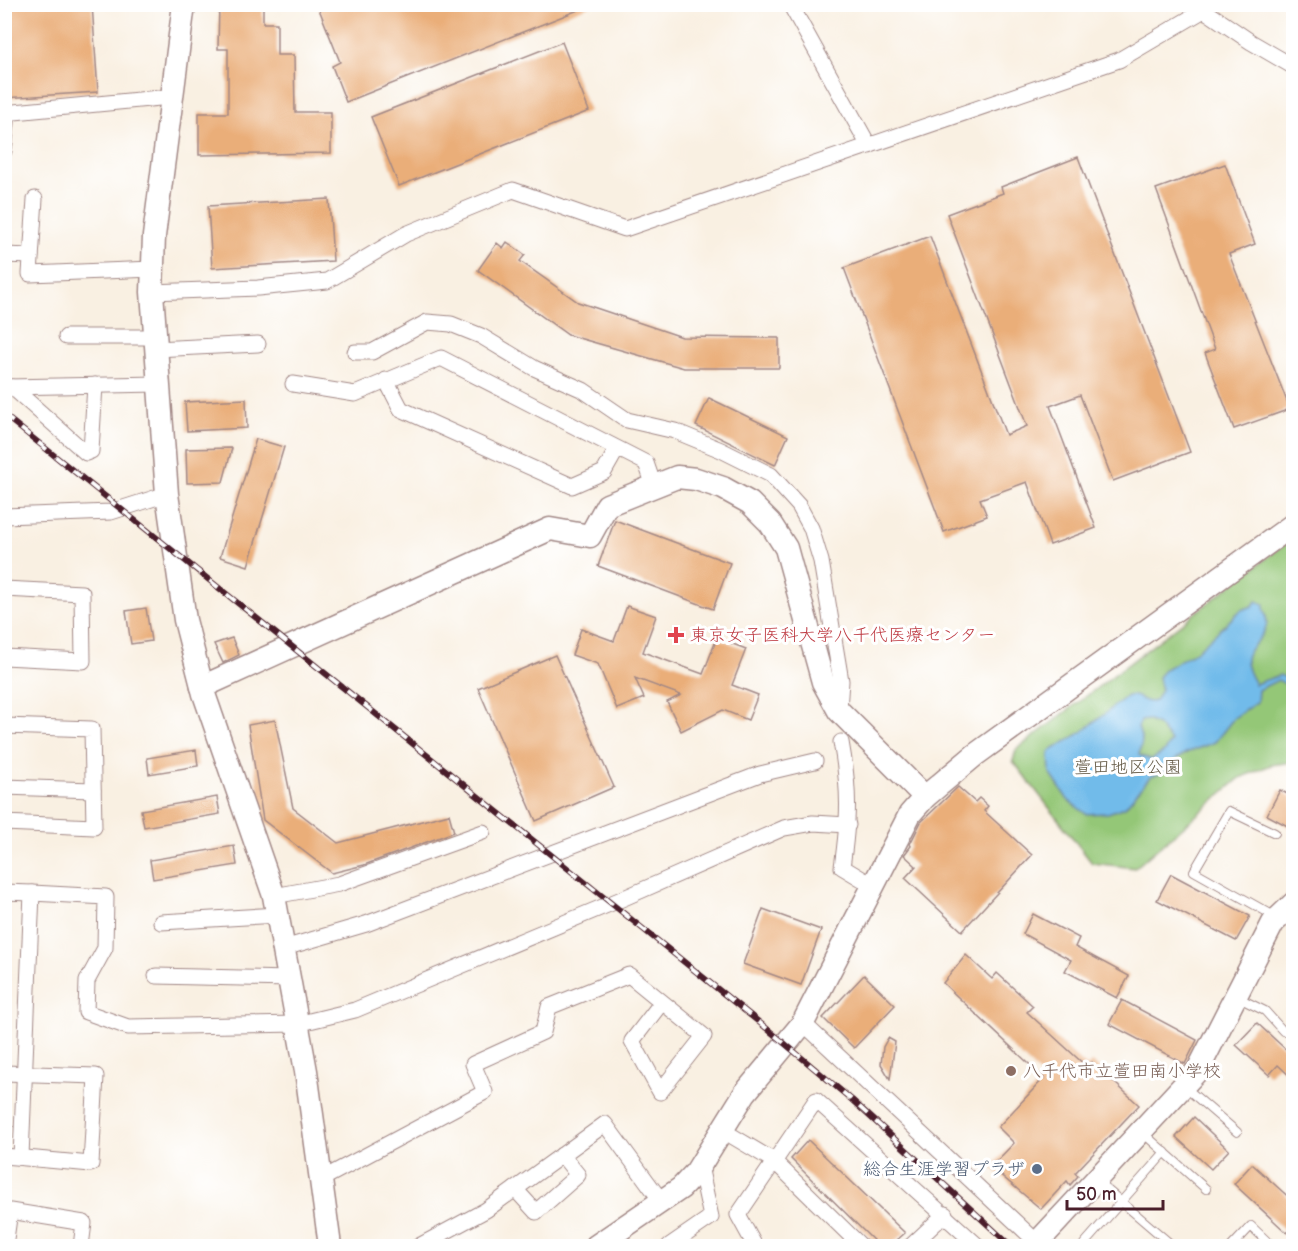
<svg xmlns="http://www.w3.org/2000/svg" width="1298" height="1251" font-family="'Balsamiq Sans','Klee One',sans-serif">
  <rect width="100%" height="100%" fill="#fff"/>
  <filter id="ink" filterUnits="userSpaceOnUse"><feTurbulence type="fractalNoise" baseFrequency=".0167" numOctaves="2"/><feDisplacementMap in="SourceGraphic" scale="12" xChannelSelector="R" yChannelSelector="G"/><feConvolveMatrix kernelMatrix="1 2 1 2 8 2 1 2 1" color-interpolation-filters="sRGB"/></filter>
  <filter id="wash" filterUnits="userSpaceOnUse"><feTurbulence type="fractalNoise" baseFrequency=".008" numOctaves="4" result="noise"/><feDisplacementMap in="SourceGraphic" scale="24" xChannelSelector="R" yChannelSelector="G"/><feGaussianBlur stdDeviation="1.35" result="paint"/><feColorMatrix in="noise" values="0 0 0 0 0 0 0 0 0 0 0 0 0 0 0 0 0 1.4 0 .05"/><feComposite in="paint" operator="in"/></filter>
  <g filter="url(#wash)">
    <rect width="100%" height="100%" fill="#f9f0e2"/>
    <path fill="#94c777" stroke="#6f7351" stroke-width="1.5" d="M1293,538V762L1271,765L1240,778L1135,868L1092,863L1013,761L1016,750Z"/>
    <path fill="#71bbea" stroke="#5e6d8a" stroke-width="1.5" fill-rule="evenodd" d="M1256,601L1264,604C1263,612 1269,618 1266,627C1257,652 1233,648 1255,684L1280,675L1289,680L1293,678V684L1289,686L1278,680L1258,690L1257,702L1234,718L1215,742L1186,753L1173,761L1164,772L1150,777L1125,807L1108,813L1086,814L1068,800L1050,773L1049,752L1082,732L1127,696C1138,693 1144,705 1155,701L1161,690L1158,677L1165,669L1198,650L1241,610L1253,606ZM1147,720L1158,725L1171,741L1164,752L1151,760L1139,755L1142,741L1138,727L1141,721Z"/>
    <g id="blocks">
      <g fill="#eaae79">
        <path d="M4,4H92L98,92L4,98Z"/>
        <path d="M219,4H263V23H277V55H294L295,112H331V153L199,155V113H228V49H218Z"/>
        <path d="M317,4H591V5L346,102L332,66L340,62Z"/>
        <path d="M562,42L589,111L399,186L371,117Z"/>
        <path d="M1078,157L1190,452L1113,481L1080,395L1050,406L1096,528L1050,545L1027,482L980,499L987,516L944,532L844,268L930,236L1006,435L1027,426L947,214L1003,193L1001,187Z"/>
        <path d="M1225,164L1255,244L1229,254L1290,409L1234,429L1205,353L1215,349L1156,189Z"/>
        <path d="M329,199L333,261L212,268L208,206Z"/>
        <path d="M507,242L525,255L520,261L578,302L682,337L779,338V368H684L568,335L478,270L497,243L503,248Z"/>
        <path d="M709,398L788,436L775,465L696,426Z"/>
        <path d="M246,399L247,428L187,431L185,402Z"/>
        <path d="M256,439L284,447L248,566L220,557Z"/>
        <path d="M232,448L223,482L187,483L186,449Z"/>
        <path d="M615,520L730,563L713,609L598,566Z"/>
        <path d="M627,606L656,616L643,652L703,674L717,638L746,649L732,685L758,695L748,720L723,710L681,731L667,702L681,695L635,678L644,698L617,709L598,664L572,655L581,629L614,641Z"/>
        <path d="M146,608L151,641L131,644L126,611Z"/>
        <path d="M232,638L239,655L223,663L214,644Z"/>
        <path d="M555,655L614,787L536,821L478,688Z"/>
        <path d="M275,720L293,808L338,843L449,814L454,832L364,865L332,873L263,820L248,725Z"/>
        <path d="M196,750L198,766L149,774L147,758Z"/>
        <path d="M958,787L975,802L979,798L988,806L984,811L1032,855L962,931L905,878L916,866L904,855L911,846L910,844L921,822Z"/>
        <path d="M1280,790L1293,797V829L1267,815Z"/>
        <path d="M217,797L220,814L144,827L141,810Z"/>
        <path d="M234,846L237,865L153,879L150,860Z"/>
        <path d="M1171,874L1250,916L1236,941L1157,900Z"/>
        <path d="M763,909L821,930L801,985L743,964Z"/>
        <path d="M1033,914L1079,938L1075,947L1129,976L1117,998L1065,971L1071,960L1023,934Z"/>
        <path d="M966,955L992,979L997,973L1033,1006L1027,1012L1087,1067L1092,1062L1139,1105L1075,1173L1078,1176L1070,1185L1067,1181L1041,1209L991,1167L1014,1143L998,1127L1044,1078L943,983Z"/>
        <path d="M864,975L895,1005L854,1048L823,1018Z"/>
        <path d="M1122,1000L1197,1040L1185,1064L1109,1024Z"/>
        <path d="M1257,1023L1293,1056V1079L1278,1065L1269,1075L1236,1045Z"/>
        <path d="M888,1038L895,1042L890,1079L881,1064L883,1047Z"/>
        <path d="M1194,1117L1229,1150L1211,1169L1176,1137Z"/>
        <path d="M808,1140L905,1233L890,1246H879L791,1159Z"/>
        <path d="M1252,1164L1293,1201V1226L1287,1233L1234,1184Z"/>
      </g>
    </g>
  </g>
  <g filter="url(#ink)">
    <use href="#blocks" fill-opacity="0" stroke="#a28886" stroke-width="1.5"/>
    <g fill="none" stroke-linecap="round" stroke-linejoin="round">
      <defs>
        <g id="lane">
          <path d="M1275,833L1229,811L1194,871L1276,917"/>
          <path d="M1237,997L1265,1011L1283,1031"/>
          <path d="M1186,1088L1237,1132"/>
          <path d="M1143,1133L1206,1189"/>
          <path d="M1097,1181L1173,1246"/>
          <path d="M1084,1244L1165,1152"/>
          <path d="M1232,1246L1251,1226L1272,1246"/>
        </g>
        <g id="street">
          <path d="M790,4L869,146"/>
          <path d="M4,113L170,97"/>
          <path d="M4,151L8,113"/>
          <path d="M35,199L30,274L153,269"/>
          <path d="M4,255L31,256"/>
          <path d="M152,292L258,288L327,281L406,234L513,190L625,229L1119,60L1204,10L1251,42L1294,67"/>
          <path d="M66,337H154"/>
          <path d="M155,349L258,344"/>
          <path d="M355,352H372L427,322L451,324L481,336L534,368L583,390L627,420L675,431L721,450L771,475L799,506L811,528L821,561L841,681L839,709"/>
          <path d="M386,380L401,409L572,486L604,472L617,449"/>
          <path d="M293,384L355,394L441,358L646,463L654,486"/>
          <path d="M8,387L158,384"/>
          <path d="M12,387L86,453L91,451L95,385"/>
          <path d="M4,516L111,512L167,494"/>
          <path d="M4,589L82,593L83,661L4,657"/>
          <path d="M4,726L92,729L94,827L4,823"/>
          <path d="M841,742C850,791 849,818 842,867L872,885"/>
          <path d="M4,787L93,790"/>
          <path d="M4,892L32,893L21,1157"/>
          <path d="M32,893L106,897L105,948L87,981L86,1012L128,1027L297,1024L355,1010L624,898L784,828L813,823L848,825"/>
          <path d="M274,896L339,884L483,832"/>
          <path d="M161,922L278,915"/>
          <path d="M284,948L366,924L760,774L815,761"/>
          <path d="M156,976L289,979"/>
          <path d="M803,1023L1041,1246"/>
          <path d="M4,1073L96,1076L91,1164L4,1156"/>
          <path d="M722,1130L774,1161L861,1246"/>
          <path d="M320,1180L485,1092L473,1064L543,1032L549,1007L629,975L704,1036L660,1092L632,1041L662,1002"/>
          <path d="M515,1189L536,1212L578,1175L562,1155"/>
          <path d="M5,1246L10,1211L84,1223L81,1246"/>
          <path d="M419,1246L486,1210L605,1124L662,1202"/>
          <path d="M669,1246L711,1217L700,1166"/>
          <path d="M755,1246L738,1215L816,1100L978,1246"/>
          <path d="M911,1246L945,1214"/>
        </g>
        <g id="secondary">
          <path d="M184,4L154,236L152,292L167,494L185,620L204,694L274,896L306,1071L330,1246"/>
          <path d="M202,687L550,529L590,536L607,505L677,477L696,479L723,488L750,503L770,523L786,548L823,682L839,711L925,797"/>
          <path d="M1037,1243L1198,1070L1273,923L1294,903"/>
          <path d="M596,1246L681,1188L696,1172L745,1093L803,1023L910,814L925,797L975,755L1294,524"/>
        </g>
      </defs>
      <use href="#lane" stroke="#a28886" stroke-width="10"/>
      <use href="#street" stroke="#a28886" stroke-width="17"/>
      <use href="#secondary" stroke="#a28886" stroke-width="25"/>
      <use href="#lane" stroke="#fff" stroke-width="8"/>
      <use href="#street" stroke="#fff" stroke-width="15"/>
      <use href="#secondary" stroke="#fff" stroke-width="22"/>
      <defs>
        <path id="rail" d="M4,415L765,1027L852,1100L1011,1246"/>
      </defs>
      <use href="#rail" stroke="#4a1f2b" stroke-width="6"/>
      <use href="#rail" stroke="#fff" stroke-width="4" stroke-dasharray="11" stroke-linecap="butt"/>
    </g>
  </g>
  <path fill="#e0444e" stroke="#fff" stroke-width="2" d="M673 626h6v6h6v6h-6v6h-6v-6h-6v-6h6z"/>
  <circle fill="#8d6e63" stroke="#fff" stroke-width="2" cx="1011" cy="1071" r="6"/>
  <circle fill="#5c6f8a" stroke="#fff" stroke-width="2" cx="1037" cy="1169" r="6"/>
  <g text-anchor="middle" stroke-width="6" stroke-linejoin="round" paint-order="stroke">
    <g font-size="18" fill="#be3a42" stroke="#fff" text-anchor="start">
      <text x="690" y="641">東京女子医科大学八千代医療センター</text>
    </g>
    <g font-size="18" fill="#645a46" stroke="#fff">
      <text x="1128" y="773">萱田地区公園</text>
    </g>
    <g font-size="18" fill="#785e54" stroke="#fff" text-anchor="start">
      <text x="1023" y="1077">八千代市立萱田南小学校</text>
    </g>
    <g font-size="18" fill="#4e5e75" stroke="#fff" text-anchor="end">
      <text x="1025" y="1175">総合生涯学習プラザ</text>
    </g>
  </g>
  <rect width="1298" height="1251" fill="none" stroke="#fff" stroke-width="24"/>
  <path d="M1067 1200v9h96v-9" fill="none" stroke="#4a1f2b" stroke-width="3"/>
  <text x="1076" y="1200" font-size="18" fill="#4a1f2b" stroke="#ffffff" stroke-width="4.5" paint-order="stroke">50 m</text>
</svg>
